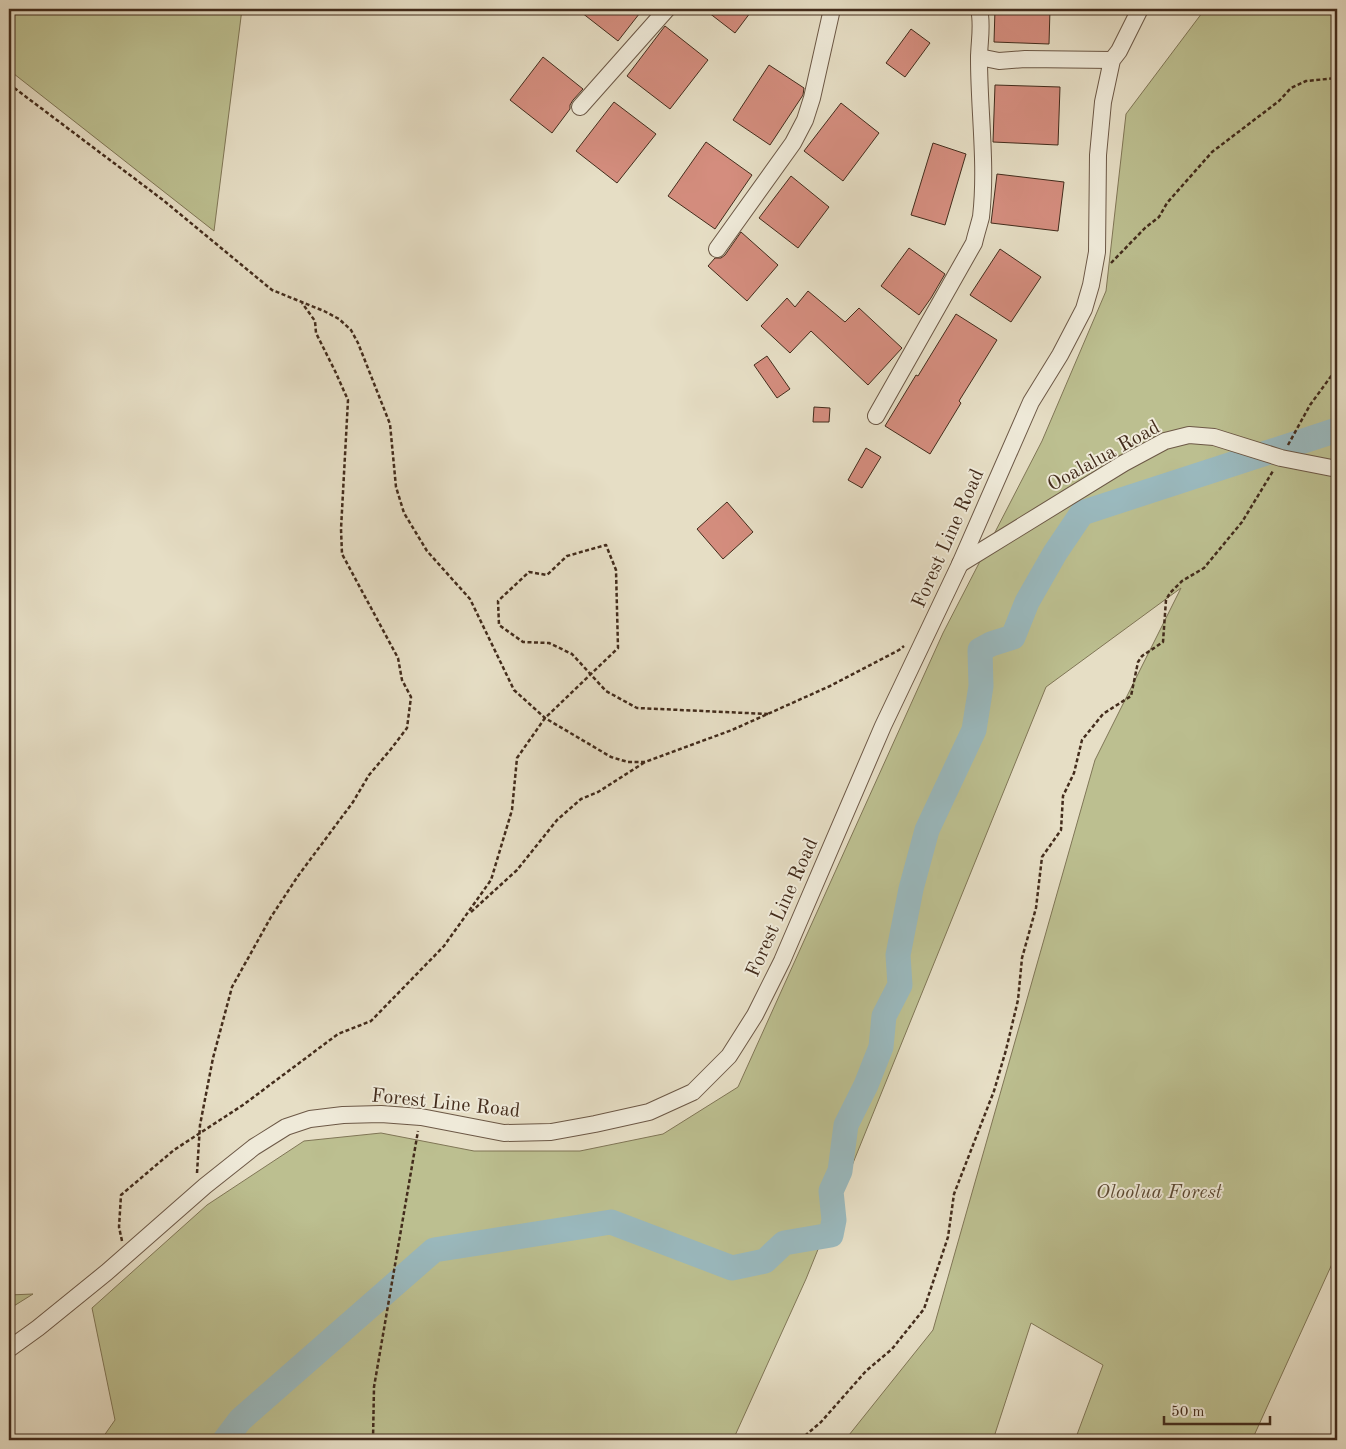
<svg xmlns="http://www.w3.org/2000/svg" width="1346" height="1449" font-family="'Old Standard TT',serif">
  <rect width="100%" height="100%" fill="#e6dec5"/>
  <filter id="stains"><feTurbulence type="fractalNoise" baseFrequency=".004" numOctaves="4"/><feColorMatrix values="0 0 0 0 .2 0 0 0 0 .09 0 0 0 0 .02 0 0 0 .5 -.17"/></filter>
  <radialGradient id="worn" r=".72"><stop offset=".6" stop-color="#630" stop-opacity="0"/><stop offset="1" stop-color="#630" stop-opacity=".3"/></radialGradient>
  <g fill="#bcbf90" stroke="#807656">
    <path d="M9,9H242L214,231L9,70Z"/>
    <path d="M1205,9H1337V1253L1252,1440H1075L1103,1365L1031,1323L993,1440H845L933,1330L1095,760L1181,588L1046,687L806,1279L733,1440H101L115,1420L92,1308L207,1205L304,1141L381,1133L474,1151H580L663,1134L738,1087L943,633L1042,441L1106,291L1126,114Z"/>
    <path d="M33,1294L9,1309V1295Z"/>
  </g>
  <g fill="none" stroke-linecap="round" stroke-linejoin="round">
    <path stroke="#9ab9be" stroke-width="25" d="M225,1440L240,1420L434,1250L611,1222L732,1268L765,1261L784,1243L831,1235L834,1220L831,1191L840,1171L846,1125L866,1085L881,1047L884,1016L900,985L898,955L911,889L927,830L974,730L981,686L980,650L991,644L1013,637L1027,602L1055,553L1082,513L1337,430"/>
  </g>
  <g fill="#d48d7e" stroke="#432c1c">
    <path d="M577,9H643L618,41Z"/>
    <path d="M704,9H753L735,33Z"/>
    <path d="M995,9H1050L1049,44L994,42Z"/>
    <path d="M665,26L708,60L670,109L627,76Z"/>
    <path d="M911,29L930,43L905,77L886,63Z"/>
    <path d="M543,57L583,89L573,100L570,105V109L552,133L510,100Z"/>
    <path d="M769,65L804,88L803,95L770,145L733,120Z"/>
    <path d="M995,85L1060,87L1058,145L993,142Z"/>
    <path d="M614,102L656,134L617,183L576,151Z"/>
    <path d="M841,103L879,133L843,181L804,151Z"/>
    <path d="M706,142L752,175L715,229L668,196Z"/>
    <path d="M933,143L966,154L945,225L911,215Z"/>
    <path d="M997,174L1064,182L1058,231L991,223Z"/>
    <path d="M791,176L829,207L798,248L759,218Z"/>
    <path d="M741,232L778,265L747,301L708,266L715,258H721L725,255Z"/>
    <path d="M909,248L945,274L931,298L919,315L881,286Z"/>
    <path d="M1000,249L1041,277L1011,322L970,295Z"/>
    <path d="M808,291L845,322L859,308L902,348L868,385L811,331L790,353L761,326L787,298L795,307Z"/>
    <path d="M956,314L997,340L959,401L961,403L930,454L885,426L916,375L918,376Z"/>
    <path d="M767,356L790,389L777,398L754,365Z"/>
    <path d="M814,407L830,408L829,422H813Z"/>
    <path d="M866,448L881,457L862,488L848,480Z"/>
    <path d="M727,502L753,532L723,559L697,529Z"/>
  </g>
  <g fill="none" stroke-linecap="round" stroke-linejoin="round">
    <defs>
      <g id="minor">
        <path d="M979,57L999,61L1025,59L1112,60"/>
        <path d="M580,107L667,9"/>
        <path d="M717,249L793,143L805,120L812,98L832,9"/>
        <path d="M876,416L974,243C976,234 979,225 981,217C987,165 979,111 979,59C979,42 983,25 979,9"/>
        <path d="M960,564L1124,463L1165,441L1189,435L1214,437L1281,458L1337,469"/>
        <path d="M9,1349L38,1328L107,1272L205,1186L254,1147L286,1127L310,1119L343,1115L381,1114L421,1117L504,1133L551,1132L595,1124L649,1112L693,1092L729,1056L755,1015L782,961L883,726L960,564L1031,402L1060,355L1084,309L1091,285L1097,252L1098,155L1103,102L1112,60L1119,51L1140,9"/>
      </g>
    </defs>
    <use href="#minor" stroke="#6c5846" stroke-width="18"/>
    <g stroke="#432c1c" stroke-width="2.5" stroke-dasharray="4 2.5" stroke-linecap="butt">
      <path d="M9,84L163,200L272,290L324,311L339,319L351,330L358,343L390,424L396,487L404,513L427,551L470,599L514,690L545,718L611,757L628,762H645L732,730L830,686L899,650L904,646"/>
      <path d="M1111,263L1145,228L1159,217L1167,203L1212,152L1279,101L1291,88L1306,81L1337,78"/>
      <path d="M1288,445L1310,405L1337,368"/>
      <path d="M471,912L517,870L557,820L581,799L598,792L645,762"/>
      <path d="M197,1173L200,1125L213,1058L232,987L271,917L298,876L353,802L369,775L391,749L407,728L411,697L402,680L398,658L342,554L341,529L348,400L335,371L316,333L315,321L302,303"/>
      <path d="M122,1241L119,1227L121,1195L174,1150L243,1105L338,1034L371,1021L444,946L491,880L512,810L517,758L545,718L618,648L616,570L606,545L567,556L547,575L529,572L498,601L499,625L523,642L549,643L572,654L606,691L637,708L768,714"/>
      <path d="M373,1440L374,1387L418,1131"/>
      <path d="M800,1440L821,1422L866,1371L892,1349L924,1309L948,1237L954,1194L994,1091L1006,1050L1018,1000L1022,958L1036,908L1042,857L1061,830L1063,796L1074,773L1082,740L1103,714L1131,696L1138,662L1142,656L1163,642L1166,600L1170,593L1182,581L1204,568L1242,522L1273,471"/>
    </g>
    <use href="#minor" stroke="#efead9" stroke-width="16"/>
  </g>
  <g text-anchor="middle" stroke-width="4" stroke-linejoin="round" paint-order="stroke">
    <g font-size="20" fill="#432c1c" stroke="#efead9">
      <text transform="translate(1103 455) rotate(-29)" y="7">Ooalalua Road</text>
      <text transform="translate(947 538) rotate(-66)" y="7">Forest Line Road</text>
      <text transform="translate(781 907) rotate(-66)" y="7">Forest Line Road</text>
      <text transform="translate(446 1102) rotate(6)" y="7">Forest Line Road</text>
    </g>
    <g font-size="20" font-style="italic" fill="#5b4933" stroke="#efead9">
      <text x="1159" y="1198">Oloolua Forest</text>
    </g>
  </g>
  <rect width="1346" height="1449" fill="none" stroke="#e6dec5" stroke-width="30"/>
  <rect x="10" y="10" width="1326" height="1429" fill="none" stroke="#432c1c" stroke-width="2.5"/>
  <rect x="15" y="15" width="1316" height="1419" fill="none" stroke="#432c1c"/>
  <path d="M1164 1416v8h106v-8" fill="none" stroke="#432c1c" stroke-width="2.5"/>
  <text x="1171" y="1416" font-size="15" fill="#432c1c" stroke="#efead9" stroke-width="4" paint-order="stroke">50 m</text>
  <rect width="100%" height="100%" filter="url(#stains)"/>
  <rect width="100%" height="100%" fill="url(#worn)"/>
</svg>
